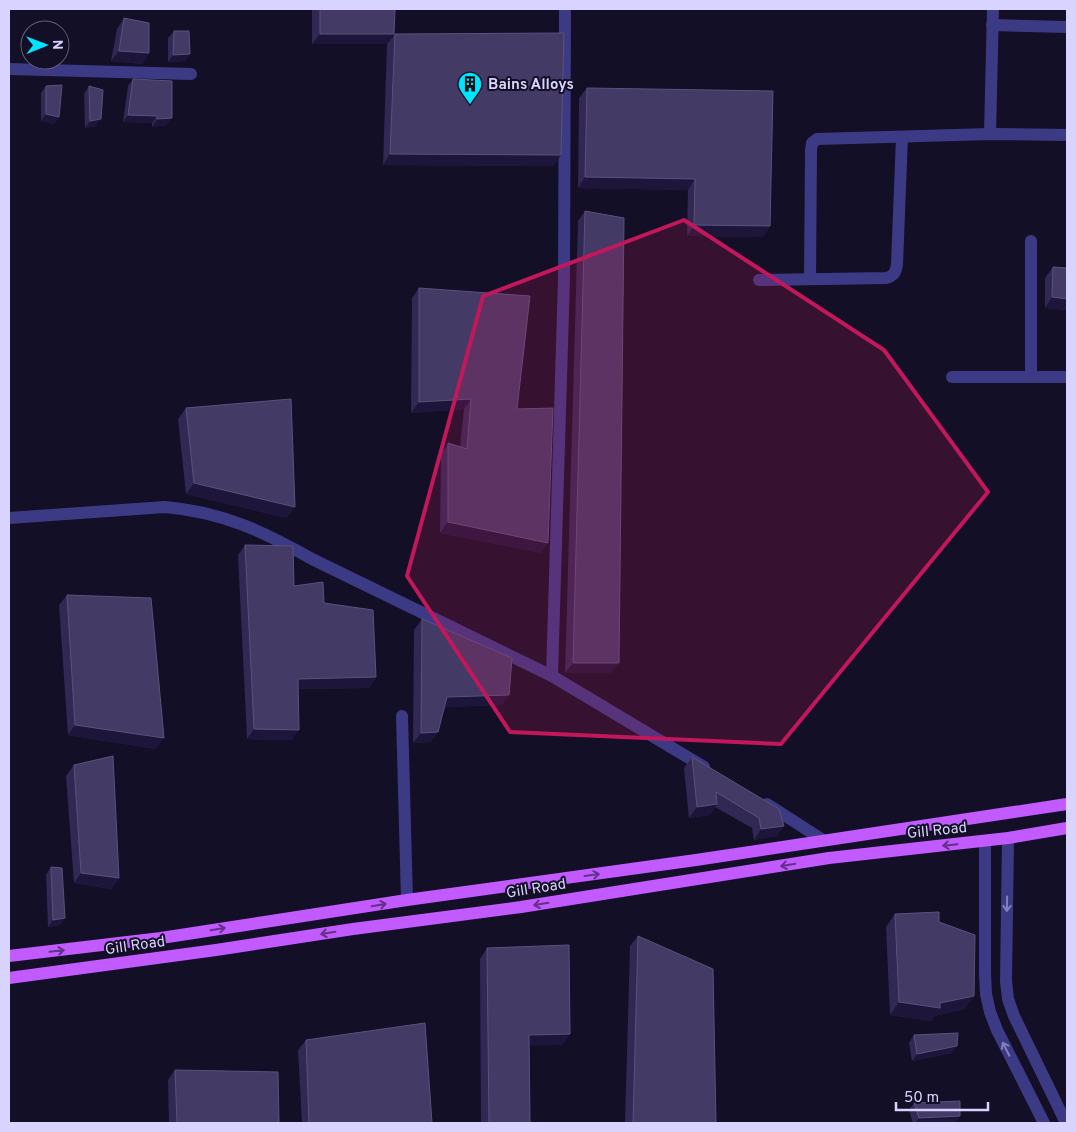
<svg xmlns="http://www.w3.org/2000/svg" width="1076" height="1132" font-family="Overpass,sans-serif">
  <rect width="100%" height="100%" fill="#130f26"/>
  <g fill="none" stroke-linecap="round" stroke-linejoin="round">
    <g stroke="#3d3a85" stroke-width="12">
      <path d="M992,25L1067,27"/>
      <path d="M9,69L191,74"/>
      <path d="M990,134L993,9"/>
      <path d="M810,279L811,151L812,143L817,139L990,134L1067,135"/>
      <path d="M759,280L886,278C894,276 896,272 897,264L902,137"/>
      <path d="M1031,376V241"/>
      <path d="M952,377H1067"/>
      <path d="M9,518L165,507C222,512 263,531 312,559L552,676L564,279L565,9"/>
      <path d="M552,676L704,767"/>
      <path d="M402,716L407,900"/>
      <path d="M767,804L823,840"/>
      <path d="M1008,838L1006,981L1008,999L1014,1016L1066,1123"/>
      <path d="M985,841V974L986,994L990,1012L997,1030L1044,1123"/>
    </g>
    <g stroke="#c25bff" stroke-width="12">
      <path d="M9,956L161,938L407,900L696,860L1067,804"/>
      <path d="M9,978L216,950L353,929L521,907L829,858L1008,838L1067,828"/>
    </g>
  </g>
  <g fill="#312854">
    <path d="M312,9H395L387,44H312Z"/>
    <path d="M124,18L149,53L142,64L111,61L117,29Z"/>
    <path d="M174,31L190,54L185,61L168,62V38Z"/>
    <path d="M395,34L554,166L383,165L387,44Z"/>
    <path d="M133,79L167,125L152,127V123L123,122L128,86Z"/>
    <path d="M46,86L59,117L54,124L41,121V93Z"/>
    <path d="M89,86L96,126L85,128L84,94Z"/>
    <path d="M587,88L770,226L763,237L687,236L688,190L578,188L579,98Z"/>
    <path d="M585,211L611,673H565L578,221Z"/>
    <path d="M1053,267L1067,268V310L1045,308V278Z"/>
    <path d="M419,288L517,409L541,553L440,533L441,454L448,443L460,447L464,409L411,413L412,298Z"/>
    <path d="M186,408L287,518L186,494L178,419Z"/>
    <path d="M245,545L294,586L324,603L376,677L369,688L298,689L292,740L247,739L238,555Z"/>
    <path d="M67,595L156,749L68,735L59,605Z"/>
    <path d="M422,619L502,705L444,707L438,732L430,742L413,743L414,630Z"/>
    <path d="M692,757L784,826L777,836L754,840L752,828L715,807L710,815L689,818L684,768Z"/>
    <path d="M74,765L119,878L111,889L74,883L66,776Z"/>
    <path d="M51,867L65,918L60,925L48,927L46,875Z"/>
    <path d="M895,914L939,922L965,1009L934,1016L931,1021L890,1015L886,927Z"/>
    <path d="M638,936L716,1123H625L630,946Z"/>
    <path d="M487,948L570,1034L562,1045H529L530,1123H481L480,959Z"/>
    <path d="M914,1035L952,1053L912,1061L909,1043Z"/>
    <path d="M306,1040L432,1123H302L298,1050Z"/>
    <path d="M175,1070L279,1123H169L168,1080Z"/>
    <path d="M914,1103L955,1123H913L909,1110Z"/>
  </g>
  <g fill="#1d163a">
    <path d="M320,34H394L387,44H312Z"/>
    <path d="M119,51L149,53L142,64L111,61Z"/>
    <path d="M190,54L185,61L168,62L173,55Z"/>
    <path d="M46,114L59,117L54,124L41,121Z"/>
    <path d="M128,115L157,116L152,123L123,122Z"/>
    <path d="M172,118L167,125L152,127L157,119Z"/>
    <path d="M101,119L96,126L85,128L90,121Z"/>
    <path d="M390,154L561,155L554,166L383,165Z"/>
    <path d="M585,177L695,179L688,190L578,188Z"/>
    <path d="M694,225L770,226L763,237L687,236Z"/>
    <path d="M1052,297L1067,299V310L1045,308Z"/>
    <path d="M471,399L464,409L411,413L419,402Z"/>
    <path d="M194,483L295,507L287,518L186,494Z"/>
    <path d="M448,522L548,543L541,553L440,533Z"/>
    <path d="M573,663H619L611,673H565Z"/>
    <path d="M376,677L369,688L290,689L298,679Z"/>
    <path d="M509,695L502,705L440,707L447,697Z"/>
    <path d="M75,725L164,738L156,749L68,735Z"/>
    <path d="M254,729L299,730L292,740L247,739Z"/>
    <path d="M438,732L430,742L413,743L421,733Z"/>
    <path d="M717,804L710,815L689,818L697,807Z"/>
    <path d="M784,826L777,836L754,840L761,829Z"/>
    <path d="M81,873L119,878L111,889L74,883Z"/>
    <path d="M65,918L60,925L48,927L53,920Z"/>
    <path d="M974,996L965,1009L934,1016L931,1021L890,1015L899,1002L940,1003Z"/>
    <path d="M570,1034L562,1045L521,1046L529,1035Z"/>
    <path d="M957,1046L952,1053L912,1061L917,1054Z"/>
    <path d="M960,1116L955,1123H915L919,1118Z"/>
  </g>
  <g fill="#433a66" stroke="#5a527e">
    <path d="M320,9H395L394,34H320Z"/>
    <path d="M124,18L149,23V53L119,51Z"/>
    <path d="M174,31H189L190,54L173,55Z"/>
    <path d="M564,33L561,155L390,154L395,34Z"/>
    <path d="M133,79L172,81V118L157,119V116L128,115Z"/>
    <path d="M62,85L59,117L46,114V86Z"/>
    <path d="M89,86L103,90L101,119L90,121Z"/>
    <path d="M587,88L773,91L770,226L694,225L695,179L585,177Z"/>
    <path d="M585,211L624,218L619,663H573Z"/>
    <path d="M1053,267L1067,268V299L1052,297Z"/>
    <path d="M419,288L530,296L517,409L553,408L548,543L448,522V443L467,449L471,399L419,402Z"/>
    <path d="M291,399L295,507L194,483L186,408Z"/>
    <path d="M245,545L293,546L294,586L323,582L324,603L373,610L376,677L298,679L299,730L254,729Z"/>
    <path d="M67,595L151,598L164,738L75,725Z"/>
    <path d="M422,619L512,658L509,695L447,697L438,732L421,733Z"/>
    <path d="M113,756L119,878L81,873L74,765Z"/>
    <path d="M692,757L779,809L784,826L761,829L759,818L716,792L717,804L697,807Z"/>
    <path d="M51,867L62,868L65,918L53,920Z"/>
    <path d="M939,912V922L975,935L974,996L940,1003V1008L899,1002L895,914Z"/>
    <path d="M638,936L713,969L716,1123H633Z"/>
    <path d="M569,945L570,1034L529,1035L530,1123H489L487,948Z"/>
    <path d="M425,1023L432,1123H309L306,1040Z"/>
    <path d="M958,1033L957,1046L917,1054L914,1035Z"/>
    <path d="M175,1070L278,1072L279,1123H177Z"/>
    <path d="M960,1101V1116L919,1118L914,1103Z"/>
  </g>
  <defs><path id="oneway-shaft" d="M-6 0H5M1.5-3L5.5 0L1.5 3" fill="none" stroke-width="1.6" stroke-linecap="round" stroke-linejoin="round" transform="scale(1.25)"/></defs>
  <g stroke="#623188">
    <use href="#oneway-shaft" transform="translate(950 845) rotate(174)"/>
    <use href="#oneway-shaft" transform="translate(788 865) rotate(171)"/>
    <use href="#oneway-shaft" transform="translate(592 875) rotate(-8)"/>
    <use href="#oneway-shaft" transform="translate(541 904) rotate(171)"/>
    <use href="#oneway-shaft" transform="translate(379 905) rotate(-10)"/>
    <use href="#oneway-shaft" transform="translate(218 929) rotate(-9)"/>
    <use href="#oneway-shaft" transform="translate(328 933) rotate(171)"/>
    <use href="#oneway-shaft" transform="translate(57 951) rotate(-6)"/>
  </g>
  <g stroke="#837fbc">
    <use href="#oneway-shaft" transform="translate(1007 904) rotate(91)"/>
    <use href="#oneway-shaft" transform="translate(1006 1049) rotate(-117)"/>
  </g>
  <path fill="#c2185b" fill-opacity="0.2" stroke="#c2185b" stroke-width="4" stroke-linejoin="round" d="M684,220L884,350L988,492L781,744L510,732L407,576L483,296Z"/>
  <defs>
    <symbol id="building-pin" viewBox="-11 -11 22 30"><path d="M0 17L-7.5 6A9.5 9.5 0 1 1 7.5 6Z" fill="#00e5ff" stroke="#130f26"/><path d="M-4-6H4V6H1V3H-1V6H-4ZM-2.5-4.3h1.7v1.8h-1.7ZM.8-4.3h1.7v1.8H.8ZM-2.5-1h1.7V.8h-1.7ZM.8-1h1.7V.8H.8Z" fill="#111"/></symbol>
  </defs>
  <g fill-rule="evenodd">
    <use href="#building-pin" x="456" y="70" width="28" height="38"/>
  </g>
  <g text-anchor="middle" stroke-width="4" stroke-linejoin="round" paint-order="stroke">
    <g font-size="15" font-weight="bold" fill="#d9d4ff" stroke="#130f26" text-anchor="start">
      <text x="488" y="89">Bains Alloys</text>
    </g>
    <g font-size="15" fill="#d9d4ff" stroke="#130f26">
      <text transform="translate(937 830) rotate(-6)" y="5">Gill Road</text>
      <text transform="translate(536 888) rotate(-9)" y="5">Gill Road</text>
      <text transform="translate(135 945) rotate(-8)" y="5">Gill Road</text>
    </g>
  </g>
  <rect width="1076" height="1132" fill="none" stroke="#d9d4ff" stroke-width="20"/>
  <g transform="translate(45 45) rotate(89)"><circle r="24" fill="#130f26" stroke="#625e7d"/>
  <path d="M0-4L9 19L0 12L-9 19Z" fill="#00e5ff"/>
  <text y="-8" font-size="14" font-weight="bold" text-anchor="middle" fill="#d9d4ff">N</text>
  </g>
  <path d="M896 1102v8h92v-8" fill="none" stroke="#d9d4ff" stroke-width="2.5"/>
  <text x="904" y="1102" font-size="15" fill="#d9d4ff" stroke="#130f26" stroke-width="4" paint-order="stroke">50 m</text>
</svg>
